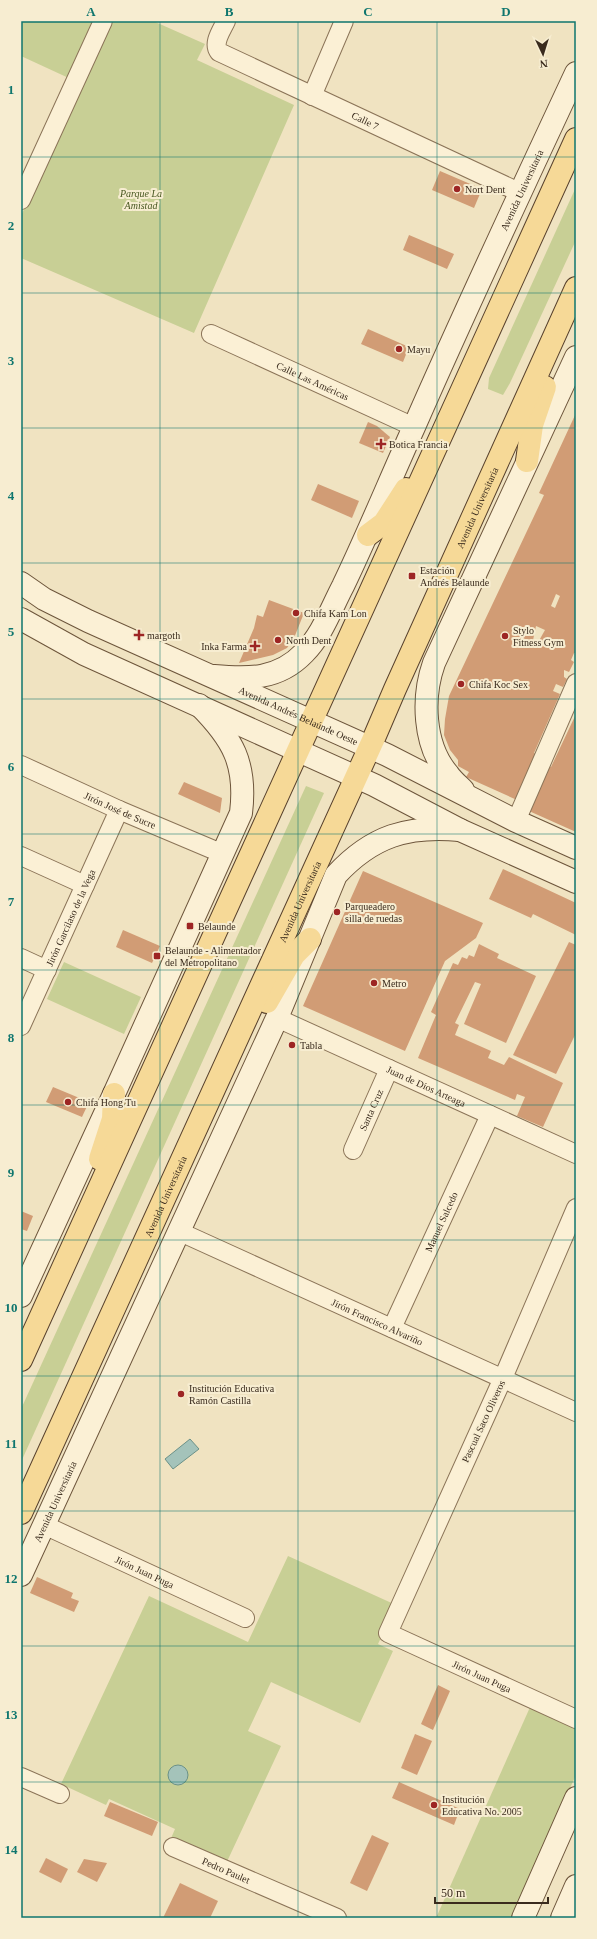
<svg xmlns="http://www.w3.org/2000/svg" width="597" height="1939" font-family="Georgia,serif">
  <rect width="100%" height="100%" fill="#f0e3c1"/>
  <g fill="#c8cf95">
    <path d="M21,21H100L73,80L21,56Z"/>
    <path d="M108,21H153L205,44L197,60L294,105L194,333L21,258V216Z"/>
    <path d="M576,187V240L510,383L503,395L488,389L489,378Z"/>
    <path d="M306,786L324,793L21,1462V1409Z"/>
    <path d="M64,962L141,997L124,1034L47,999Z"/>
    <path d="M288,1556L396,1605L378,1644L393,1651L360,1723L271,1682L248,1731L281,1746L224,1868L169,1843L175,1829L109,1799L106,1805L61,1784L149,1596L248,1642Z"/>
    <path d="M531,1705L576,1725V1775L511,1918H436Z"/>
  </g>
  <g fill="#a4c3ba" stroke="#6b9188">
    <path d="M190,1439L199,1449L173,1469L165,1459Z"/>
    <circle cx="178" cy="1775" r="10"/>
  </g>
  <g fill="#d19c75" fill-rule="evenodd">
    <path d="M440,171L482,189L474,208L432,190Z"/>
    <path d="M409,235L454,254L447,269L403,250Z"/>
    <path d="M368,329L409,347L403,362L361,344Z"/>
    <path d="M576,413V653H574L571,660L574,662L569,672L564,670V677L567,679L563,687L556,684L553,691L560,694L534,753L537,754L517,800L466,777L469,772L458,766V760L450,750L444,735L445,719L449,696L544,495L539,493ZM556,594L560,596L555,608L551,606ZM536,626L545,630L536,646L532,645Z"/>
    <path d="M368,422L377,426L390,437L383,453L359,443Z"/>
    <path d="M318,484L359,501L352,518L311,500Z"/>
    <path d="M269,600L304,613L294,638L287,648L273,655L239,663L254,628L257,615L263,617Z"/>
    <path d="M576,714V832L529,811L549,766L551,767Z"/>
    <path d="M184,782L222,798L220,813L178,794Z"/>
    <path d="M503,869L576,903V935L533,914L531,918L489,899Z"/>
    <path d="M363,871L483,923L476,938L445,961L405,1051L303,1006Z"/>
    <path d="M123,930L160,946L152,963L116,947Z"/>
    <path d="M569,942L576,945V1033L556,1074L513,1055Z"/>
    <path d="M479,944L499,954L497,958L536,976L506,1043L464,1024L481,984L475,982L455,1023L459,1025L455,1035L491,1051L488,1058L504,1065L509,1057L563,1083L543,1127L517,1116L525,1097L517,1094L515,1100L418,1058L436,1015L431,1012L453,963L458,965L462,957L467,959L469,955L474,957Z"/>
    <path d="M53,1087L89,1102L82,1117L46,1102Z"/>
    <path d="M21,1211L33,1216L27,1231L21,1229Z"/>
    <path d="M37,1577L73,1593L71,1598L79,1601L74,1612L30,1593Z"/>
    <path d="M438,1685L450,1691L433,1730L421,1724Z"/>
    <path d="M415,1734L432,1741L417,1775L401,1768Z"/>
    <path d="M399,1782L460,1809L454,1825L392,1798Z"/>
    <path d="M110,1802L158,1822L152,1836L104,1816Z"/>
    <path d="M372,1835L389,1843L367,1891L350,1883Z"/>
    <path d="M46,1858L68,1869L61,1883L39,1872Z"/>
    <path d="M84,1859L107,1863L97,1882L77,1872Z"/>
    <path d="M180,1883L218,1901L210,1918H163Z"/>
  </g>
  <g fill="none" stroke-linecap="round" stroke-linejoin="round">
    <defs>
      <g id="street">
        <path id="s1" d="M226,21C222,30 212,43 219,52L521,193"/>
        <path d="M312,96L344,21"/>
        <path d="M21,200L103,21"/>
        <path id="s2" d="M211,334L414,427"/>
        <path id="s3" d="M21,765L119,810L221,853"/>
        <path d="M516,821L576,683"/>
        <path d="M21,856L85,885"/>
        <path d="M21,958L47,970"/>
        <path id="s4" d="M277,1018L576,1154"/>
        <path id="s5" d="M21,1026L119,810"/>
        <path id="s6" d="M353,1150L389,1069"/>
        <path id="s7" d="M576,1208L503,1378L388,1633L576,1719"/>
        <path id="s8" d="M178,1231L576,1412"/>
        <path id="s9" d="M392,1328L490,1115"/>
        <path id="s10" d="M44,1525L245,1618"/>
        <path d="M21,1777L60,1794"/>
        <path id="s11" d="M173,1847L337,1918"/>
      </g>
      <g id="secondary">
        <path id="s12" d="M21,583L44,599L88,621L387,755L516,821L576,848"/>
        <path d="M21,619L84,654L374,785L460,830L576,882"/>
        <path id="s13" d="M214,676C248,679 278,680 304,653C322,635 331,609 343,586C368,534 390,480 414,427C466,308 521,191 576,73"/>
        <path d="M463,790C458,785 452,780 448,774C423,745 422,697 434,663L576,357"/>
        <path d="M21,1296L114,1094L241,813C247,764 233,739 199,705"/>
        <path id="s14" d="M21,1575L277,1018L336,875C372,836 408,825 460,830"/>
        <path d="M523,1918L576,1798"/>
        <path d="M562,1918L576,1886"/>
      </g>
      <g id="primary">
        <path d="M527,461L532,425L545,387"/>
        <path d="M368,535L384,523L406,489"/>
        <path d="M267,1002L294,955L310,939"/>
        <path d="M100,1159L113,1119L114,1094"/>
        <path d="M21,1360L576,139"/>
        <path id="s15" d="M21,1513L374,738L395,689L576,288"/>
      </g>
    </defs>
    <use href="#street" stroke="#8b7458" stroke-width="20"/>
    <use href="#secondary" stroke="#6d553b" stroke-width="24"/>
    <use href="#primary" stroke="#58412c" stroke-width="24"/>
    <use href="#street" stroke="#fbf0d5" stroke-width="18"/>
    <use href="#secondary" stroke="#fbf0d5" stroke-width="22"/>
    <use href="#primary" stroke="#f6d997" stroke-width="22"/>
  </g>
  <path fill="none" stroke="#0f766e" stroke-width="1" stroke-opacity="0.55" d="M160,21V1918M298,21V1918M437,21V1918M21,157H576M21,293H576M21,428H576M21,563H576M21,699H576M21,834H576M21,970H576M21,1105H576M21,1240H576M21,1376H576M21,1511H576M21,1646H576M21,1782H576"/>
  <g fill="#9d2524" stroke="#f7edd1" stroke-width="1.5">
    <circle cx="457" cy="189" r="4"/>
    <circle cx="399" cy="349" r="4"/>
    <path d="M379 438h4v4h4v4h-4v4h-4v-4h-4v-4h4z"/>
    <rect x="408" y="572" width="8" height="8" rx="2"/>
    <circle cx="296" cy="613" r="4"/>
    <path d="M137 629h4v4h4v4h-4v4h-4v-4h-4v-4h4z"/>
    <circle cx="505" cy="636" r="4"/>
    <circle cx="278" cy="640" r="4"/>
    <path d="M253 640h4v4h4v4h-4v4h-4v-4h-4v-4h4z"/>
    <circle cx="461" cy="684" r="4"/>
    <circle cx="337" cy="912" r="4"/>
    <rect x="186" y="922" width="8" height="8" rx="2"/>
    <rect x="153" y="952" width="8" height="8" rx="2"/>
    <circle cx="374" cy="983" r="4"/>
    <circle cx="292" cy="1045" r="4"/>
    <circle cx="68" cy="1102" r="4"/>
    <circle cx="181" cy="1394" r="4"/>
    <circle cx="434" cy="1805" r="4"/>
  </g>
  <g text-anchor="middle" stroke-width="4" stroke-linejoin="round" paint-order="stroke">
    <g font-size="10" fill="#3a2b1d" stroke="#f7edd1">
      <text dy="4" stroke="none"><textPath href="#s1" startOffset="195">Calle 7</textPath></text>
      <text dy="4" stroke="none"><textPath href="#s13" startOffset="609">Avenida Universitaria</textPath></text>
      <text dy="4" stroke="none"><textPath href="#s2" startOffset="112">Calle Las Américas</textPath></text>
      <text dy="4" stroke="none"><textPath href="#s15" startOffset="1104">Avenida Universitaria</textPath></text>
      <text dy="4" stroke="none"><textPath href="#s12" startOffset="308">Avenida Andrés Belaúnde Oeste</textPath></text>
      <text dy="4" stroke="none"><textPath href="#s3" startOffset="109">Jirón José de Sucre</textPath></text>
      <text dy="4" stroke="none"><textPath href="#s15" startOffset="672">Avenida Universitaria</textPath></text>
      <text dy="4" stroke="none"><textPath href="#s5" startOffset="119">Jirón Garcilaso de la Vega</textPath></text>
      <text dy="4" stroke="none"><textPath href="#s4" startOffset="164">Juan de Dios Arteaga</textPath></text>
      <text dy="4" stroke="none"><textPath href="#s6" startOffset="44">Santa Cruz</textPath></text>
      <text dy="4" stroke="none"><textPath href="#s15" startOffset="348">Avenida Universitaria</textPath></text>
      <text dy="4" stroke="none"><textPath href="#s9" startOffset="117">Manuel Salcedo</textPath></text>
      <text dy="4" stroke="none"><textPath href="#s8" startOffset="219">Jirón Francisco Alvariño</textPath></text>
      <text transform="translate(483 1421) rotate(-65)" y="4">Pascual Saco Oliveros</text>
      <text dy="4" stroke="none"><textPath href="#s14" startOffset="81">Avenida Universitaria</textPath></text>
      <text dy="4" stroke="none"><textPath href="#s10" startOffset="111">Jirón Juan Puga</textPath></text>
      <text dy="4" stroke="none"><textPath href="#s7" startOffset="568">Jirón Juan Puga</textPath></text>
      <text dy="4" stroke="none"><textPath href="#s11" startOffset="58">Pedro Paulet</textPath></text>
    </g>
    <g font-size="10" fill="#3a2b1d" stroke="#f7edd1" text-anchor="start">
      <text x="465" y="193">Nort Dent</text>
      <text x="407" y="353">Mayu</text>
      <text x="389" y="448">Botica Francia</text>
      <text x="420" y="574">Estación<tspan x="420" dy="12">Andrés Belaunde</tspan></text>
      <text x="304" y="617">Chifa Kam Lon</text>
      <text x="513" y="634">Stylo<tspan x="513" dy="12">Fitness Gym</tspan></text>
      <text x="147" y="639">margoth</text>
      <text x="286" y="644">North Dent</text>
      <text x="247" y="650" text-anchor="end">Inka Farma</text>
      <text x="469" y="688">Chifa Koc Sex</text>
      <text x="345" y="910">Parqueadero<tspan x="345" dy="12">silla de ruedas</tspan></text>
      <text x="198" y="930">Belaunde</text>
      <text x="165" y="954">Belaunde - Alimentador<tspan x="165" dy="12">del Metropolitano</tspan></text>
      <text x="382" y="987">Metro</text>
      <text x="300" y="1049">Tabla</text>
      <text x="76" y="1106">Chifa Hong Tu</text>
      <text x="189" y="1392">Institución Educativa<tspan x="189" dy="12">Ramón Castilla</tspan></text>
      <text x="442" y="1803">Institución<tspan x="442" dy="12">Educativa No. 2005</tspan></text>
    </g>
    <g font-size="10" font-style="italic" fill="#495822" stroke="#f7edd1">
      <text x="141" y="197">Parque La<tspan x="141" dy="12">Amistad</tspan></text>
    </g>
  </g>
  <rect width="597" height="1939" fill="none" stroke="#f7edd1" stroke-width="44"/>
  <g transform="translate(543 54) rotate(176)" stroke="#f7edd1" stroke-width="3" paint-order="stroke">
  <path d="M0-3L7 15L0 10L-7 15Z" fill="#3a2b1d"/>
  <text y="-6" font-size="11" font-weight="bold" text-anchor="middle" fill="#3a2b1d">N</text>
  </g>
  <path d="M435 1897v6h113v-6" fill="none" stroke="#3a2b1d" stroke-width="2"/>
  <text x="441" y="1897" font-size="12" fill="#3a2b1d" stroke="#f7edd1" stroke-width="3" paint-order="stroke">50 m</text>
  <rect x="22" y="22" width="553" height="1895" fill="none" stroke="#0f766e" stroke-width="1.5"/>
  <g font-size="13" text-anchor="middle" font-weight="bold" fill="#0f766e">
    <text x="91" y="16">A</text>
    <text x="229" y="16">B</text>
    <text x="368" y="16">C</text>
    <text x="506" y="16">D</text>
    <text x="11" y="94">1</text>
    <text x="11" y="230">2</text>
    <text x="11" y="365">3</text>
    <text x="11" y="500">4</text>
    <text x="11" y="636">5</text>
    <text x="11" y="771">6</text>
    <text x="11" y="906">7</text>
    <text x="11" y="1042">8</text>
    <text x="11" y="1177">9</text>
    <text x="11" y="1312">10</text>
    <text x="11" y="1448">11</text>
    <text x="11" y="1583">12</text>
    <text x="11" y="1719">13</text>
    <text x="11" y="1854">14</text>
  </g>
</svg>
